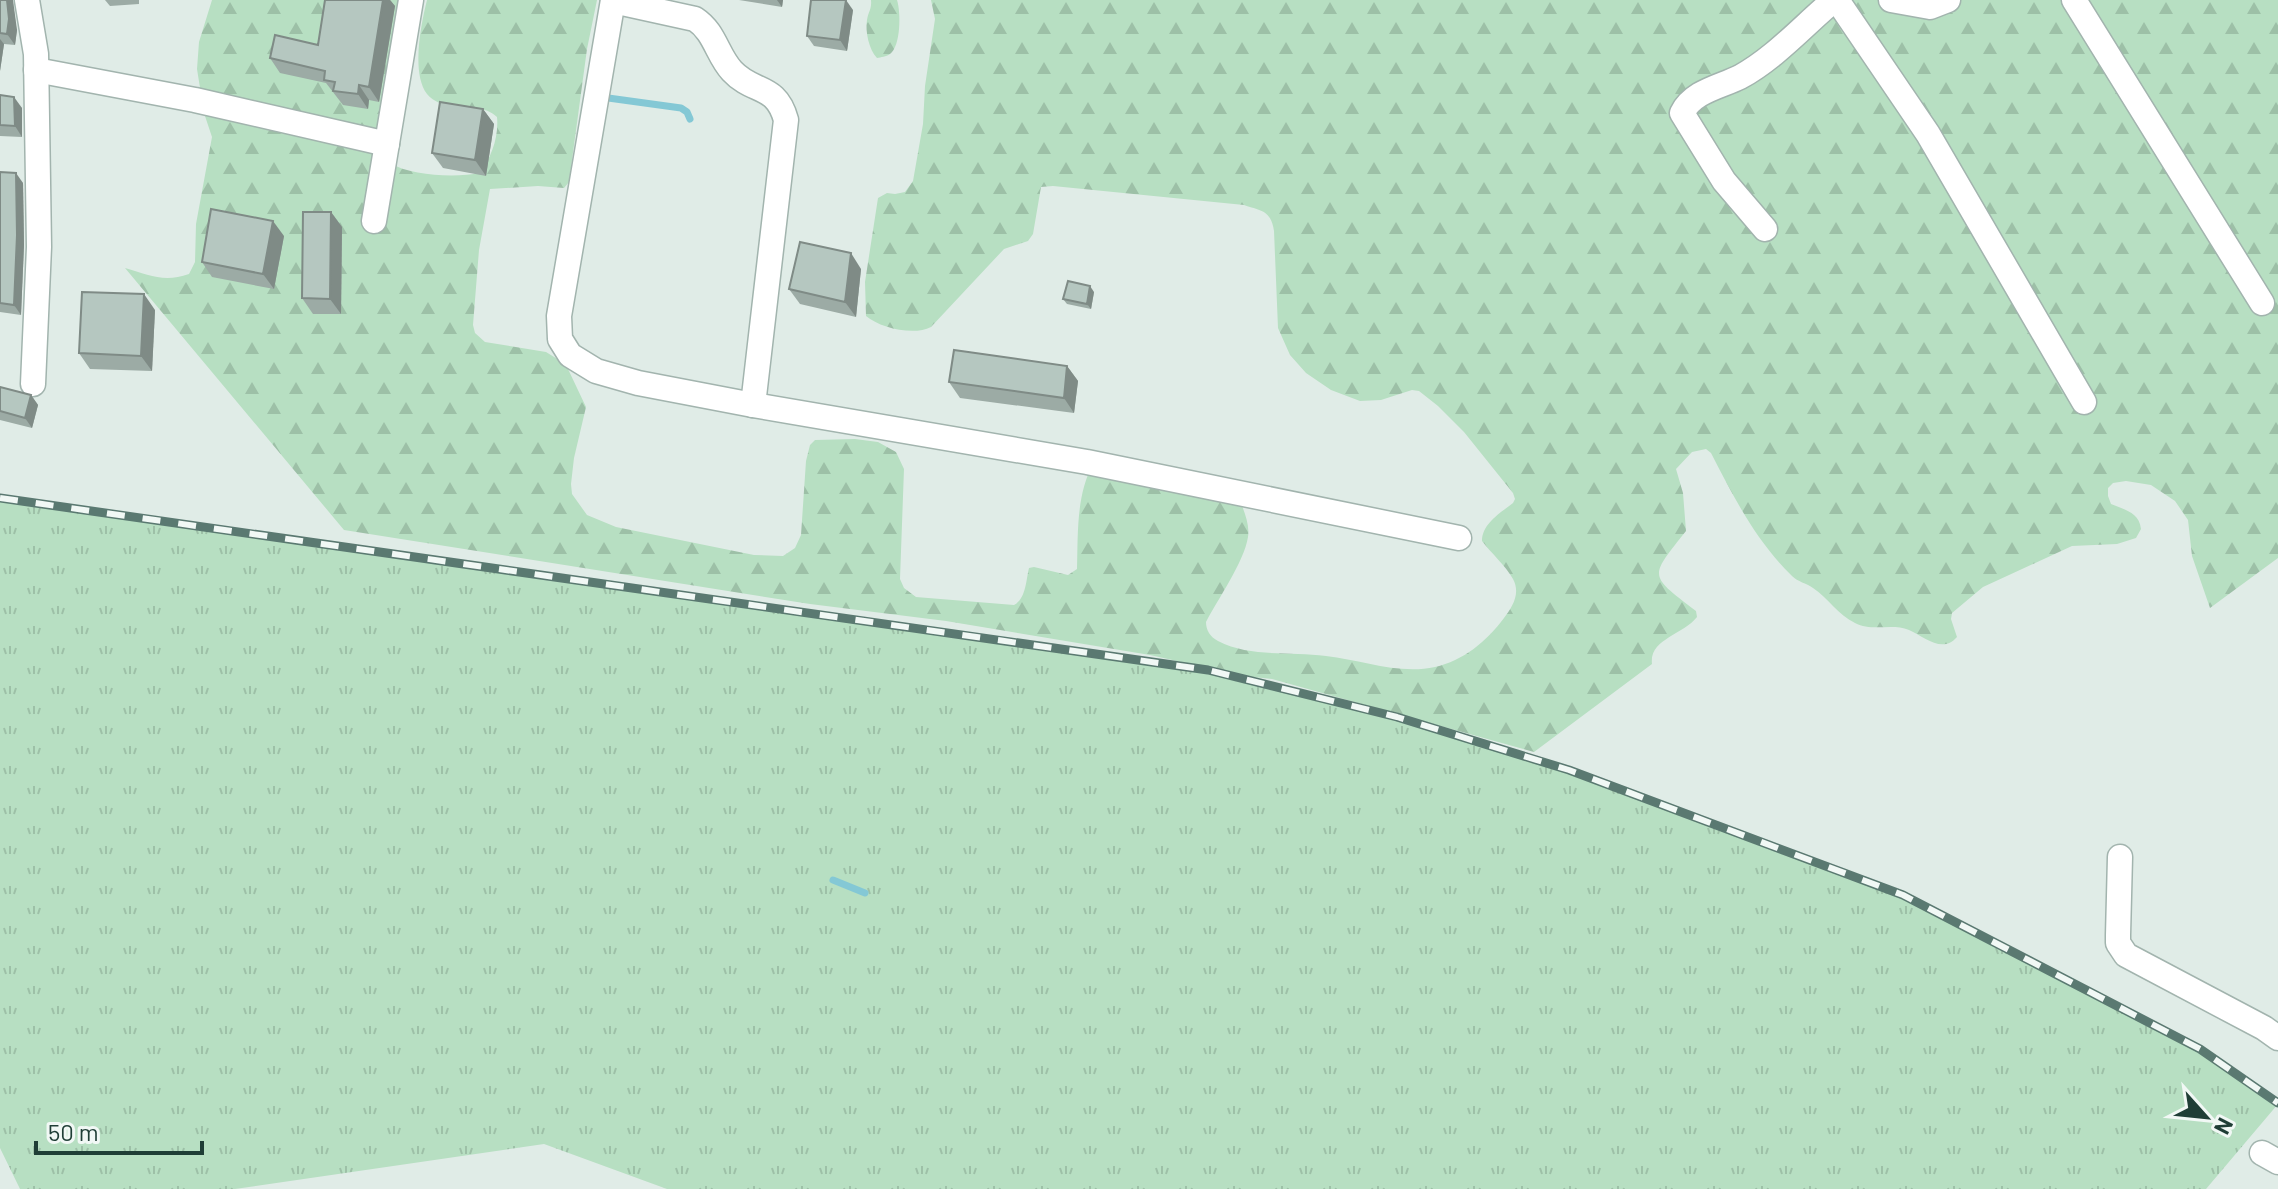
<svg xmlns="http://www.w3.org/2000/svg" width="2278" height="1189" font-family="Barlow,sans-serif">
  <defs>
    <pattern id="grass-tufts" width="24" height="20" patternUnits="userSpaceOnUse" patternTransform="scale(2)"><rect width="24" height="20" fill="#b7dfc2"/><path d="M3 7l-1-3M5 7V3M7 7l1-3M15 17l-1-3M17 17v-4M19 17l1-3" fill="none" stroke="#9dc0a7"/></pattern>
    <pattern id="forest-firs" width="22" height="20" patternUnits="userSpaceOnUse" patternTransform="scale(2)"><rect width="22" height="20" fill="#b7dfc2"/><path d="M5 1l3.5 6h-7zM16 11l3.5 6h-7z" fill="#9dc0a7"/></pattern>
  </defs>
  <rect width="100%" height="100%" fill="#e0ece7"/>
  <path fill="url(#grass-tufts)" d="M0,498L1208,670L1397,717L1569,770L1903,895L2200,1049L2278,1104L2206,1189H667L544,1144L235,1189H20L0,1148Z"/>
  <g fill="url(#forest-firs)">
    <path d="M212,0H404L390,163C411,176 456,178 480,173C491,158 499,137 497,117C484,105 472,110 455,107C446,106 433,102 427,94C411,73 421,24 427,0H597L587,49L569,182L564,188L538,186L490,189L479,250L473,325L475,333L485,342L546,352L559,360L568,369L586,407L574,458L571,484L572,494L587,515L616,527L754,555L783,556L795,548L801,535L806,461L810,445L815,440L855,439L878,442L896,452L904,469L900,579L904,588L916,597L1014,605C1026,599 1026,580 1029,568L1034,567L1068,575L1077,569C1078,535 1076,495 1093,464L1240,500C1244,512 1250,524 1248,537C1244,562 1218,599 1206,622C1206,630 1210,637 1218,641C1251,658 1290,651 1326,656C1362,660 1399,675 1435,667C1463,661 1487,641 1504,618C1512,607 1521,594 1513,579C1506,566 1491,553 1482,541C1482,524 1500,513 1513,503L1515,499L1513,493L1464,432L1438,406L1419,391L1412,390L1381,400L1360,401L1331,390L1306,373L1290,355L1278,328L1274,231C1271,210 1261,211 1244,205L1053,186L1041,187L1033,234L1028,241L1004,249L931,327C914,336 880,328 866,316L865,282L878,198L887,193L895,194L905,192L913,181L923,124L925,86L935,19L931,0H2278V558L2210,608L2192,556L2188,520L2175,501L2151,485L2126,481L2113,483L2108,488V496L2111,504C2125,510 2139,512 2141,529L2136,538L2117,544L2072,546L1983,587L1952,613L1951,619L1957,637C1942,654 1925,637 1909,630C1892,623 1872,632 1855,623C1838,615 1828,598 1813,588C1806,583 1798,582 1792,576C1756,541 1733,496 1711,453L1706,449L1692,452L1676,469L1683,493L1686,531C1649,578 1648,574 1696,611L1697,617C1683,635 1649,639 1652,664L1534,752L1272,679L1244,676L1150,655L946,621L810,604L344,530L125,268C149,275 164,283 189,274L195,262L196,224L212,137L204,113L197,69L199,42Z"/>
    <path d="M871,0H897C901,12 901,46 890,54C886,57 881,57 877,58C869,50 865,31 867,20C868,12 872,9 871,0Z"/>
  </g>
  <g fill="none" stroke-linecap="round" stroke-linejoin="round">
    <g stroke="#84c8d5" stroke-width="7">
      <path d="M601,97L681,108L687,112L690,119"/>
      <path d="M833,880L865,893"/>
    </g>
    <defs>
      <g id="minor">
        <path d="M27,0L36,54L39,247L33,384"/>
        <path d="M613,0L559,316L560,339L570,355L596,371L638,383L753,405L1087,462L1459,538"/>
        <path d="M1837,0L1928,134L2084,402"/>
        <path d="M1891,0L1930,7L1948,0"/>
        <path d="M2074,0L2262,303"/>
        <path d="M613,1L695,19C715,32 717,55 732,71C753,94 776,83 786,120L753,405"/>
        <path d="M36,70L195,100L387,144"/>
        <path d="M374,221L411,0"/>
        <path d="M1765,229L1724,181L1682,113C1693,91 1720,87 1740,77C1775,58 1804,25 1834,0"/>
        <path d="M2120,857L2118,935V943L2126,955L2264,1028L2278,1038"/>
        <path d="M2262,1153L2278,1162"/>
      </g>
    </defs>
    <use href="#minor" stroke="#a2b4ae" stroke-width="27"/>
    <use href="#minor" stroke="#fff" stroke-width="24"/>
    <defs>
      <path id="rail" d="M0,498L1208,670L1397,717L1569,770L1903,895L2200,1049L2278,1103"/>
    </defs>
    <use href="#rail" stroke="#5a7971" stroke-width="9"/>
    <use href="#rail" stroke="#f1f8f5" stroke-width="6" stroke-dasharray="18" stroke-linecap="butt"/>
  </g>
  <g fill="#9caba5">
    <path d="M0,0L17,30L15,45L4,44L0,71Z"/>
    <path d="M105,0H139V4L110,6Z"/>
    <path d="M325,0H390L395,6L379,102L369,100L368,109L343,105L326,83L280,73L270,58L318,45Z"/>
    <path d="M739,0H783L782,7Z"/>
    <path d="M853,10L847,51L814,46L807,36Z"/>
    <path d="M0,95L22,108V137L0,136Z"/>
    <path d="M483,109L494,124L486,176L443,168L432,153Z"/>
    <path d="M0,172L23,183L24,245L21,315L0,312Z"/>
    <path d="M331,212L342,227L341,314H313L302,298Z"/>
    <path d="M284,236L274,289L212,277L202,262Z"/>
    <path d="M861,269L856,317L800,304L789,289Z"/>
    <path d="M1094,292L1091,309L1067,304L1063,299Z"/>
    <path d="M155,310L152,371L90,369L79,353Z"/>
    <path d="M1067,366L1078,381L1074,413L960,398L949,382Z"/>
    <path d="M0,387L31,395L38,405L32,428L0,420Z"/>
  </g>
  <g fill="#7f8b86">
    <path d="M7,0H13L17,30L15,45L7,34Z"/>
    <path d="M383,0H390L395,6L379,102L369,87Z"/>
    <path d="M777,0H783L782,7Z"/>
    <path d="M846,0L853,10L847,51L840,40Z"/>
    <path d="M0,39L4,44L0,71Z"/>
    <path d="M359,85L369,100L368,109L358,94Z"/>
    <path d="M14,97L22,108V137L15,126Z"/>
    <path d="M483,109L494,124L486,176L475,160Z"/>
    <path d="M16,173L23,183L24,245L21,315L14,305Z"/>
    <path d="M331,212L342,227L341,314L330,299Z"/>
    <path d="M273,221L284,236L274,289L263,274Z"/>
    <path d="M851,253L861,269L856,317L845,302Z"/>
    <path d="M1090,286L1094,292L1091,309L1087,304Z"/>
    <path d="M144,294L155,310L152,371L141,356Z"/>
    <path d="M1067,366L1078,381L1074,413L1064,398Z"/>
    <path d="M31,395L38,405L32,428L25,418Z"/>
  </g>
  <g fill="#b5c7c0" stroke="#7f8b86" stroke-width="2">
    <path d="M0,0H7L9,19L7,34L0,33Z"/>
    <path d="M325,0H383L369,87L359,85L358,94L333,91L335,82L324,80L325,71L270,58L275,35L318,45Z"/>
    <path d="M811,0H846L840,40L807,36Z"/>
    <path d="M0,95L14,97L15,126L0,125Z"/>
    <path d="M440,102L483,109L475,160L432,153Z"/>
    <path d="M0,172L16,173L17,235L14,305L0,303Z"/>
    <path d="M211,209L273,221L263,274L202,262Z"/>
    <path d="M303,212H331L330,299L302,298Z"/>
    <path d="M800,242L851,253L845,302L789,289Z"/>
    <path d="M1068,281L1090,286L1087,304L1063,299Z"/>
    <path d="M82,292L144,294L141,356L79,353Z"/>
    <path d="M954,350L1067,366L1064,398L949,382Z"/>
    <path d="M0,387L31,395L25,418L0,411Z"/>
  </g>
  <g transform="translate(2206 1117) rotate(117)" stroke="#f1f8f5" stroke-width="6" paint-order="stroke">
  <path d="M0-6L14 30L0 20L-14 30Z" fill="#1f3e36"/>
  <text y="-12" font-size="22" font-weight="bold" text-anchor="middle" fill="#1f3e36">N</text>
  </g>
  <path d="M36 1141v12h166v-12" fill="none" stroke="#1f3e36" stroke-width="4"/>
  <text x="48" y="1141" font-size="24" fill="#1f3e36" stroke="#f1f8f5" stroke-width="6" paint-order="stroke">50 m</text>
</svg>
